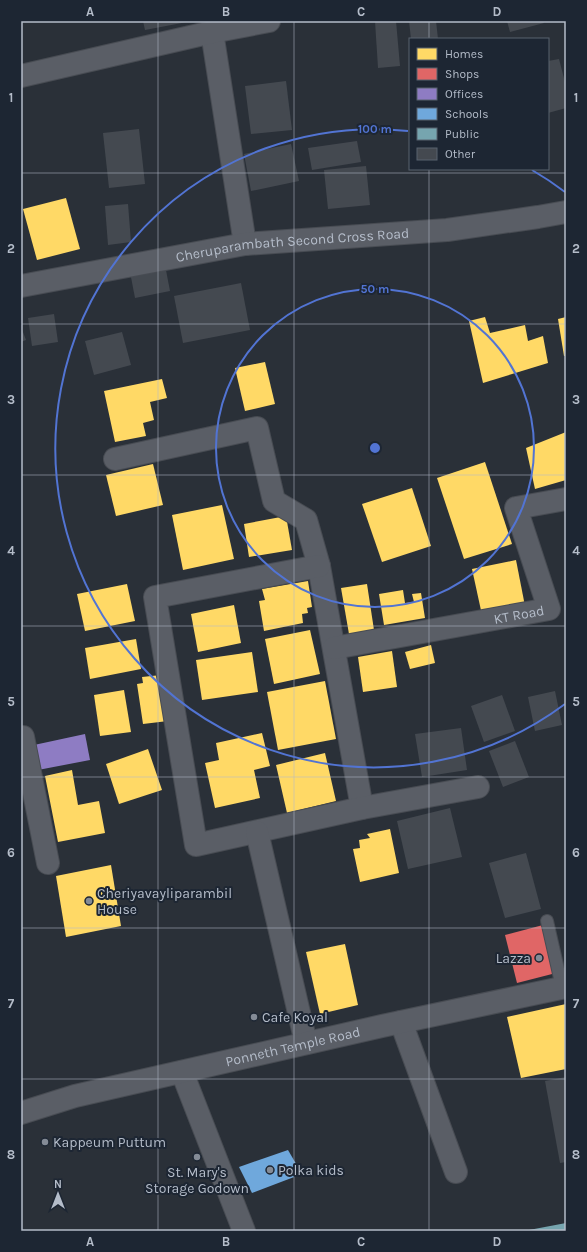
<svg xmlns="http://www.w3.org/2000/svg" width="587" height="1252" font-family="Karla,sans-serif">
  <rect width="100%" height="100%" fill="#2a3038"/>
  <g fill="#ffd966">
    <path d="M66,198L80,249L37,260L23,209Z"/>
    <path d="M485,317L490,333L525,325L528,341L543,336L548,363L483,383L469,321Z"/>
    <path d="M566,317V356H564L558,319Z"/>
    <path d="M265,362L275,404L245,411L235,368Z"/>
    <path d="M162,379L167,398L150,402L154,420L143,423L146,436L115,442L104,391Z"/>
    <path d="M566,432V480L535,489L526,448Z"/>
    <path d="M485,462L512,544L464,559L437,478Z"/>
    <path d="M153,464L163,505L116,516L106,475Z"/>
    <path d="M412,488L431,546L382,562L362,504Z"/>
    <path d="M222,505L234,559L183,570L172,515Z"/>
    <path d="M286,516L292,550L249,557L244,524Z"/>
    <path d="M516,560L525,606L482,615L472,569Z"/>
    <path d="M308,581L312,607L307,608L308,613L302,614L303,623L264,631L259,601L265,600L262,589Z"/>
    <path d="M127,584L135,621L85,631L77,594Z"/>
    <path d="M367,584L374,630L349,634L341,588Z"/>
    <path d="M403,590L405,603L414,602L412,594L421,593L425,618L384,625L379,594Z"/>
    <path d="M234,605L241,643L198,652L191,614Z"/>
    <path d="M310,630L320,674L274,684L265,639Z"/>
    <path d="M136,639L141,669L90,679L85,648Z"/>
    <path d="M431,645L435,663L410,669L405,652Z"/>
    <path d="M392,651L397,687L363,692L358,657Z"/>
    <path d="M252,652L258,692L202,700L196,660Z"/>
    <path d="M161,675L168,721L143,724L137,684L143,683L142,677Z"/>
    <path d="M325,681L336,739L278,750L267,692Z"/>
    <path d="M124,690L131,732L100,736L94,695Z"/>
    <path d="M262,733L270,766L254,770L260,798L215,808L205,763L219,760L216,743Z"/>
    <path d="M148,749L162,790L119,804L106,764Z"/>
    <path d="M325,753L336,801L287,813L276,765Z"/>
    <path d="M72,770L78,805L99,801L105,833L58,842L45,776Z"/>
    <path d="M390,829L399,873L360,882L353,849L360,848L359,840L370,838L367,834Z"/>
    <path d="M111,865L121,926L66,937L56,876Z"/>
    <path d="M345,944L358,1005L320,1014L306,952Z"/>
    <path d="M566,1004V1069L521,1078L507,1017Z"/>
  </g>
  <path fill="#e06666" d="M543,925L556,973L517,983L505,935Z"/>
  <path fill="#8e7cc3" d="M85,734L90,760L38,770L34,745Z"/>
  <path fill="#6fa8dc" d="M288,1150L302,1174L252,1193L239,1167Z"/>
  <path fill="#76a5af" d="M566,1223V1231H529V1230Z"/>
  <g fill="#444950">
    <path d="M143,21H187V22L145,30Z"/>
    <path d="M375,21H396L400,66L378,68Z"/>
    <path d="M409,21H436L438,39H411Z"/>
    <path d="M507,21H543L544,23L510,32Z"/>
    <path d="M559,59L566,86V108L548,113V61Z"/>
    <path d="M286,81L292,130L251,134L245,86Z"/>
    <path d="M139,129L145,184L109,188L103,133Z"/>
    <path d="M357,141L361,162L312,170L308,148Z"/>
    <path d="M291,144L299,181L251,191L244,154Z"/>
    <path d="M366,166L370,205L328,209L324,170Z"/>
    <path d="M128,204L131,242L108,245L105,206Z"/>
    <path d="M165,265L170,291L135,298L130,272Z"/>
    <path d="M241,283L250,330L183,343L174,296Z"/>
    <path d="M54,314L58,342L32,346L28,318Z"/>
    <path d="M21,327L26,340L21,342Z"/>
    <path d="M122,332L131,365L94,375L85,341Z"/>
    <path d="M555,691L562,725L535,731L528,697Z"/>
    <path d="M502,695L515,731L484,742L471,706Z"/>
    <path d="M461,728L467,770L422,777L415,734Z"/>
    <path d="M515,741L529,777L503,787L489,751Z"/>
    <path d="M450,808L462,857L408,869L397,821Z"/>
    <path d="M526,853L541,909L505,918L489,863Z"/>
    <path d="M566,1077V1162L560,1163L545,1081Z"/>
  </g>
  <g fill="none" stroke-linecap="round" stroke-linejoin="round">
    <defs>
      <path id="lane" d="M547,921L562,987"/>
      <g id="street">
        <path d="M212,32L245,244"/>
        <path d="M21,76L212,32L269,21"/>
        <path id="s1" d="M21,286L245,244L447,230L538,217L566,212"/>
        <path d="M115,459L257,428L274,501L306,520L319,566L362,808"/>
        <path d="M319,566L155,597L196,845L362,808L478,787"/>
        <path id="s2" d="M334,648L549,609L516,508L566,499"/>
        <path d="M21,738L23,737L48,863"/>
        <path d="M257,832L306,1043"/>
        <path d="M401,1022L456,1172"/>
        <path d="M182,1072L244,1231"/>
        <path id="s3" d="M21,1113L75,1096L382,1026L566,987"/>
      </g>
    </defs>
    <use href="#lane" stroke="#484c53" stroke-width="14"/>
    <use href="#street" stroke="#484c53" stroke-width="24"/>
    <use href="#lane" stroke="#5a5e66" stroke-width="12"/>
    <use href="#street" stroke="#5a5e66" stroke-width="22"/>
  </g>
  <path fill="none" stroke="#b4bcc9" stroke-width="1" stroke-opacity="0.55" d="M158,21V1231M294,21V1231M429,21V39M429,169V1231M21,173H566M21,324H566M21,475H566M21,626H566M21,777H566M21,928H566M21,1079H566"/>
  <g fill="none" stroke="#5274d3" stroke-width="2">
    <circle cx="375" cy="448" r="159"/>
    <path d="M565 704A319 319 0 1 1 408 131M532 170A319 319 0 0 1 565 192"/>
  </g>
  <g fill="#848b96" stroke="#1d2633" stroke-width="1.5">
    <circle cx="89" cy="901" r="4"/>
    <circle cx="539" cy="958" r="4"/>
    <circle cx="254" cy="1017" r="4"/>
    <circle cx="45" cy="1142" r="4"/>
    <circle cx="197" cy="1157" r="4"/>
    <circle cx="270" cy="1170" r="4"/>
  </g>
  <g text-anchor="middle" stroke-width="4" stroke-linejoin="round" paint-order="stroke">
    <g font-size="14" fill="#b4bcc9" stroke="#1d2633">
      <text dy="5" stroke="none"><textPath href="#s1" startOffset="275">Cheruparambath Second Cross Road</textPath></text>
      <text dy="5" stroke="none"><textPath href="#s2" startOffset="188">KT Road</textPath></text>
      <text dy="5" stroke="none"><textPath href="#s3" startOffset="280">Ponneth Temple Road</textPath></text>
    </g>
    <g font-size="14" fill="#b4bcc9" stroke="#1d2633" text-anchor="start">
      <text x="97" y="898">Cheriyavayliparambil<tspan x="97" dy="16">House</tspan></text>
      <text x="531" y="963" text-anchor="end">Lazza</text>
      <text x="262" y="1022">Cafe Koyal</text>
      <text x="53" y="1147">Kappeum Puttum</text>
      <text x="278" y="1175">Polka kids</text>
      <text x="197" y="1177" text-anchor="middle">St. Mary's<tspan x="197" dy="16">Storage Godown</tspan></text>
    </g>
  </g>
  <circle cx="375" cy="448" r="6" fill="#5274d3" stroke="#1d2633" stroke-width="2"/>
  <g font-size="12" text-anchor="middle" font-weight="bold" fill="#5274d3" stroke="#1d2633" stroke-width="4" stroke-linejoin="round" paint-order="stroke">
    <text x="375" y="133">100 m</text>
    <text x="375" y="293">50 m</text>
  </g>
  <rect width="587" height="1252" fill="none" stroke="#1d2633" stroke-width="44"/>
  <rect x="409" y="38" width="140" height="132" fill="#1d2633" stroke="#59626f"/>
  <rect x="417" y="48" width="20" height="12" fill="#ffd966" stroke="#59626f"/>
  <text x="445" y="58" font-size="12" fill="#b4bcc9">Homes</text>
  <rect x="417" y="68" width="20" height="12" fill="#e06666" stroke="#59626f"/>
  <text x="445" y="78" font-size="12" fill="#b4bcc9">Shops</text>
  <rect x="417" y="88" width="20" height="12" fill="#8e7cc3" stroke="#59626f"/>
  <text x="445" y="98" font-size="12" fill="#b4bcc9">Offices</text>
  <rect x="417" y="108" width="20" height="12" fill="#6fa8dc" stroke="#59626f"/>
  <text x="445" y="118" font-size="12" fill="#b4bcc9">Schools</text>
  <rect x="417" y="128" width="20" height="12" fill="#76a5af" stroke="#59626f"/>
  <text x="445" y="138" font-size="12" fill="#b4bcc9">Public</text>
  <rect x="417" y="148" width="20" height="12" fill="#444950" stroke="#59626f"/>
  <text x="445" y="158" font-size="12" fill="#b4bcc9">Other</text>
  <g transform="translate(58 1194)" stroke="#1d2633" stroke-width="3" paint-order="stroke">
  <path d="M0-3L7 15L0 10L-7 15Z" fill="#b4bcc9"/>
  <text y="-6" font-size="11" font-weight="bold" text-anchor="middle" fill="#b4bcc9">N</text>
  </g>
  <rect x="22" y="22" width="543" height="1208" fill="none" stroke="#b4bcc9" stroke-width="1.5"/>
  <g font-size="13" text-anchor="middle" font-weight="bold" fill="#b4bcc9">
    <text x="90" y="16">A</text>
    <text x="226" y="16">B</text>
    <text x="361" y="16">C</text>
    <text x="497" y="16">D</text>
    <text x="11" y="102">1</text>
    <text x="576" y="102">1</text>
    <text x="11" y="253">2</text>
    <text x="576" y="253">2</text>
    <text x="11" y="404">3</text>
    <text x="576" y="404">3</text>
    <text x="11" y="555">4</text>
    <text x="576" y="555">4</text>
    <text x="11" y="706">5</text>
    <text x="576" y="706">5</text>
    <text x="11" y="857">6</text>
    <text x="576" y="857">6</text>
    <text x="11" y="1008">7</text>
    <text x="576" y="1008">7</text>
    <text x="11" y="1159">8</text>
    <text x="576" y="1159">8</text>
    <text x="90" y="1246">A</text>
    <text x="226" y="1246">B</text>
    <text x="361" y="1246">C</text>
    <text x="497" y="1246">D</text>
  </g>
</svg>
